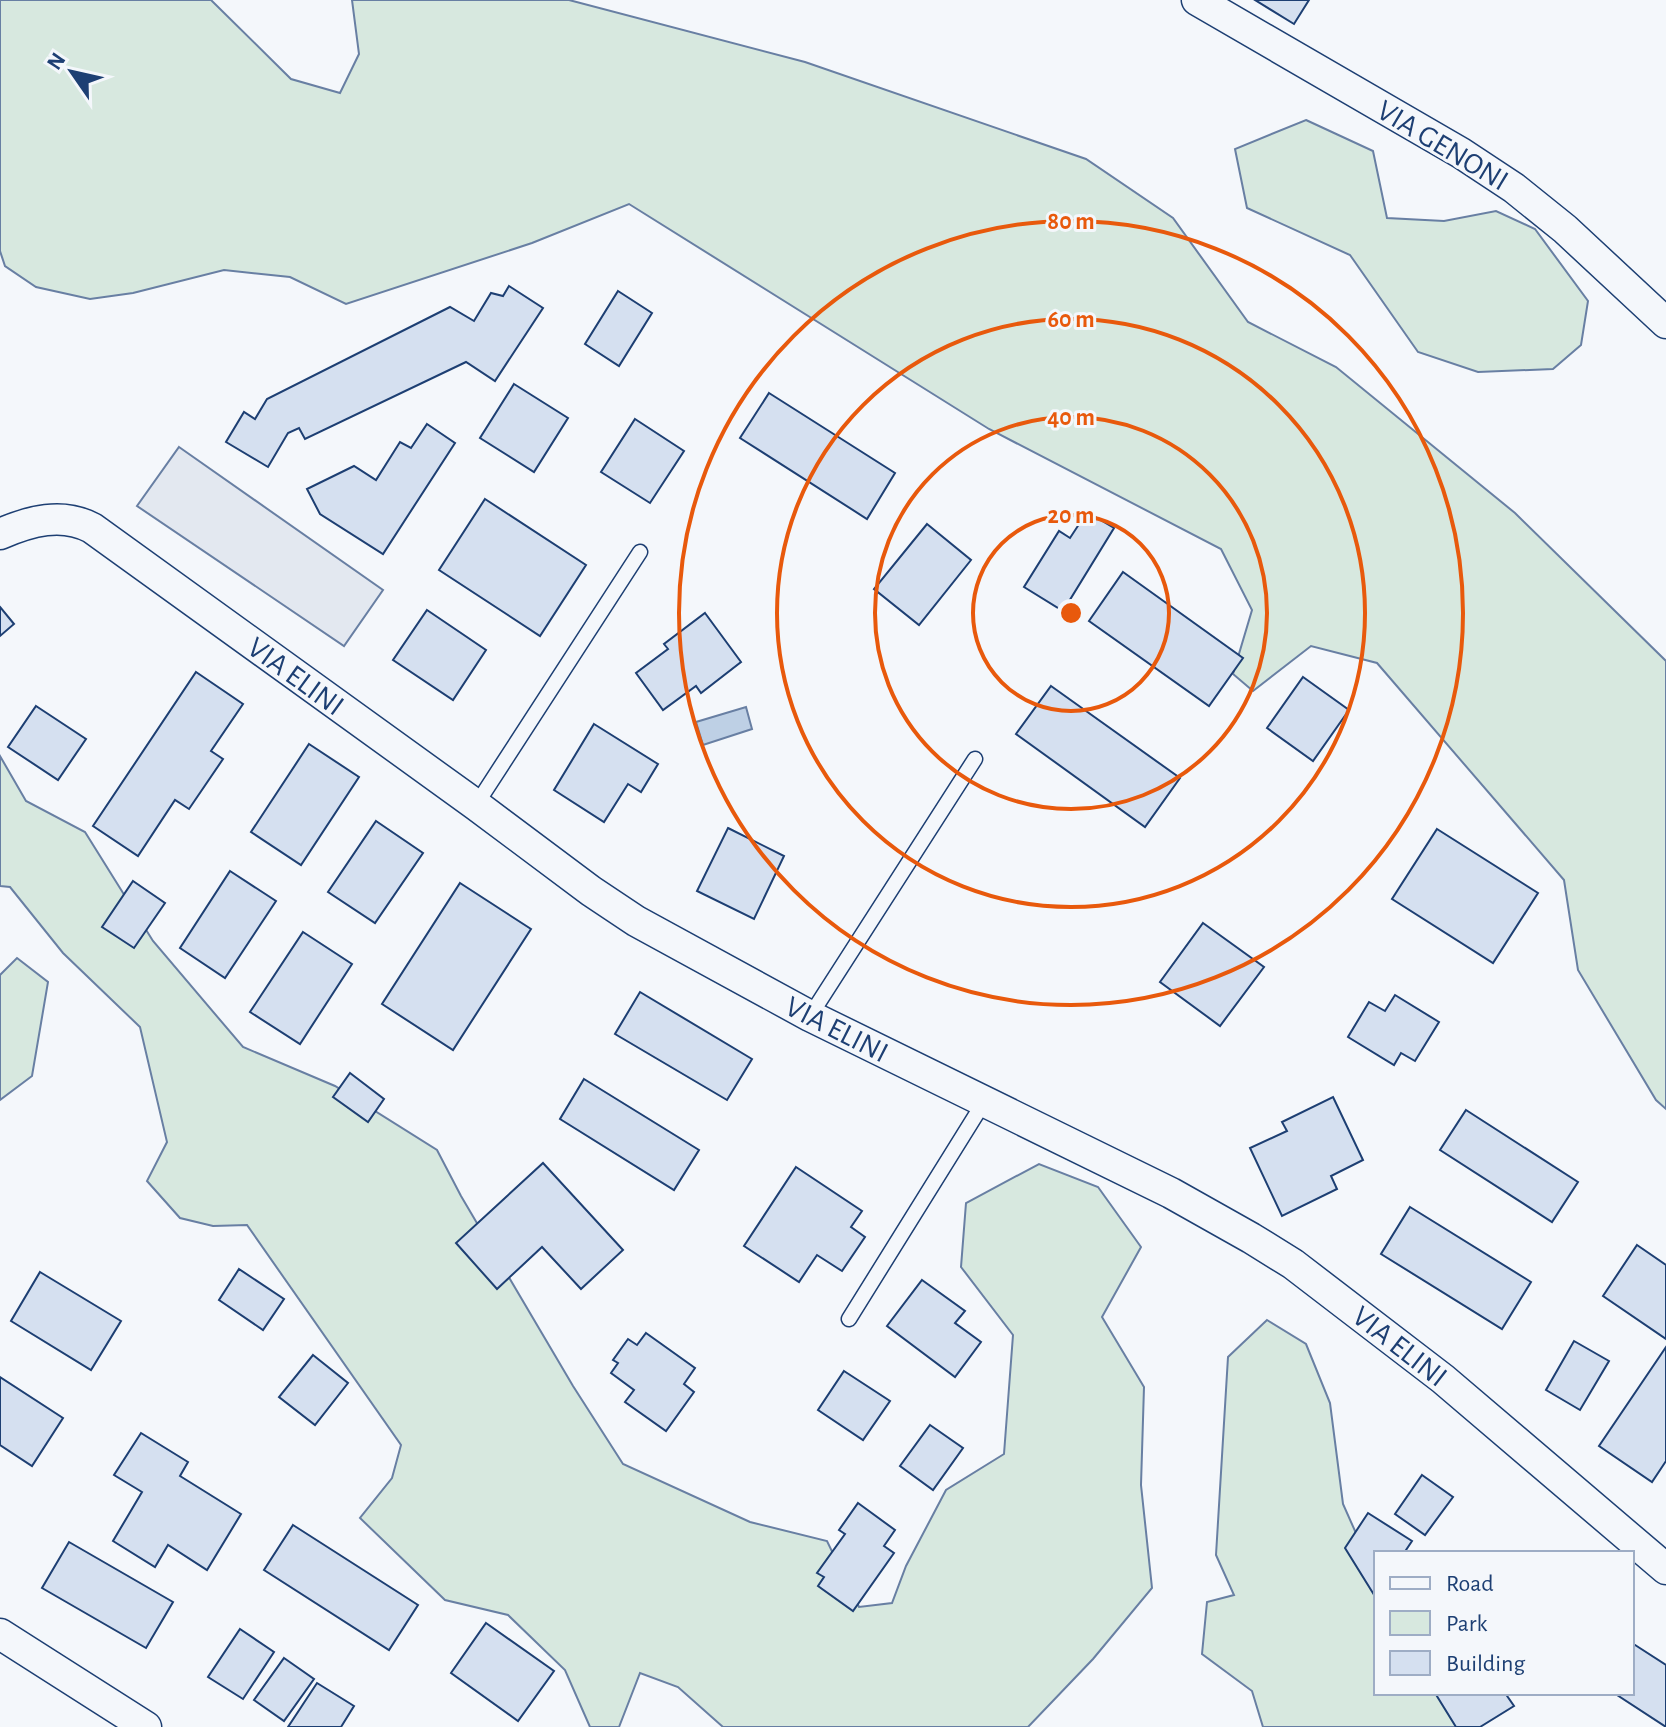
<svg xmlns="http://www.w3.org/2000/svg" width="1666" height="1727" font-family="'Alegreya Sans',sans-serif">
  <rect width="100%" height="100%" fill="#f4f7fb"/>
  <g fill="#d7e8df" stroke="#687fa3" stroke-width="2">
    <path d="M0,0H211L291,79L340,93L359,54L352,0H569L805,62L1086,159L1173,218L1248,322L1336,367L1515,513L1666,661V1109L1656,1100L1578,970L1564,880L1377,663L1311,646L1253,691L1233,674L1252,610L1221,549L989,429L629,204L532,243L346,304L290,277L224,270L133,293L90,299L36,287L5,266L0,251Z"/>
    <path d="M1306,120L1373,151L1387,218L1444,221L1496,211L1535,229L1588,301L1581,345L1553,369L1478,372L1418,352L1350,255L1247,208L1235,149Z"/>
    <path d="M0,756L26,801L85,832L153,941L243,1047L335,1086L437,1150L461,1196L573,1386L623,1464L750,1522L827,1541L859,1607L892,1603L906,1566L946,1490L1004,1454L1013,1335L961,1267L966,1203L1039,1164L1098,1187L1141,1247L1102,1317L1144,1387L1141,1485L1152,1588L1093,1659L1028,1727H723L678,1687L640,1673L619,1727H590L565,1670L508,1615L445,1600L360,1518L392,1478L401,1445L247,1225L213,1226L180,1218L147,1181L167,1142L140,1027L63,953L10,887L0,886Z"/>
    <path d="M17,958L48,982L32,1076L0,1100V975Z"/>
    <path d="M1267,1320L1306,1344L1330,1403L1343,1504L1376,1578V1693H1441L1465,1727H1263L1252,1691L1202,1654L1207,1602L1234,1595L1216,1555L1228,1357Z"/>
  </g>
  <path fill="#e3e8f0" stroke="#687fa3" stroke-width="2" d="M179,447L383,590L344,646L137,506Z"/>
  <path fill="#bed0e5" stroke="#687fa3" stroke-width="2" d="M746,707L752,729L703,745L696,722Z"/>
  <g fill="#d5e0f0" stroke="#1d3f73" stroke-width="2">
    <path d="M1255,0H1309L1294,24Z"/>
    <path d="M509,286L543,308L495,381L466,362L305,439L299,428L288,433L268,467L226,442L244,412L255,419L267,399L450,307L474,321L491,293L503,296Z"/>
    <path d="M618,291L652,313L619,366L585,344Z"/>
    <path d="M514,384L568,418L534,472L480,438Z"/>
    <path d="M769,393L895,473L867,519L740,438Z"/>
    <path d="M635,419L684,451L650,503L601,472Z"/>
    <path d="M427,424L455,443L383,554L320,514L307,489L354,466L376,480L400,442L411,448Z"/>
    <path d="M485,499L586,565L540,636L439,570Z"/>
    <path d="M1087,512L1114,528L1063,611L1024,587L1059,531L1070,538Z"/>
    <path d="M927,524L971,560L919,625L874,589Z"/>
    <path d="M1123,572L1243,658L1209,706L1089,621Z"/>
    <path d="M0,607L14,624L0,636Z"/>
    <path d="M427,610L486,650L453,700L393,660Z"/>
    <path d="M705,613L741,662L701,693L696,686L663,710L636,673L668,649L664,644Z"/>
    <path d="M196,672L243,704L211,751L223,759L189,809L175,800L138,856L93,826Z"/>
    <path d="M1303,677L1349,710L1313,761L1267,728Z"/>
    <path d="M1051,686L1180,778L1145,827L1016,734Z"/>
    <path d="M36,706L86,739L58,780L8,747Z"/>
    <path d="M594,724L658,764L641,792L628,784L604,822L554,790Z"/>
    <path d="M309,744L359,777L301,865L251,832Z"/>
    <path d="M376,821L423,853L375,923L328,892Z"/>
    <path d="M728,828L784,856L754,919L697,891Z"/>
    <path d="M1437,829L1538,893L1493,963L1392,899Z"/>
    <path d="M230,871L276,901L225,978L180,948Z"/>
    <path d="M133,881L165,903L134,948L102,927Z"/>
    <path d="M460,883L531,929L453,1050L382,1004Z"/>
    <path d="M1203,923L1264,967L1220,1026L1160,982Z"/>
    <path d="M303,932L352,964L300,1044L250,1012Z"/>
    <path d="M640,992L752,1059L727,1100L615,1034Z"/>
    <path d="M1395,995L1439,1022L1415,1061L1401,1053L1394,1065L1348,1037L1369,1002L1385,1011Z"/>
    <path d="M350,1073L384,1099L368,1122L333,1097Z"/>
    <path d="M584,1079L699,1150L674,1190L560,1119Z"/>
    <path d="M1333,1097L1363,1160L1331,1176L1337,1189L1282,1216L1250,1148L1287,1131L1282,1122Z"/>
    <path d="M1466,1110L1578,1182L1552,1222L1440,1150Z"/>
    <path d="M543,1163L623,1250L581,1289L542,1247L497,1289L456,1243Z"/>
    <path d="M796,1167L862,1211L851,1227L865,1237L842,1271L817,1255L799,1282L744,1246Z"/>
    <path d="M1410,1207L1531,1282L1502,1329L1381,1254Z"/>
    <path d="M1637,1245L1666,1265V1339L1603,1296Z"/>
    <path d="M239,1269L284,1299L263,1330L219,1300Z"/>
    <path d="M40,1272L121,1321L91,1370L11,1321Z"/>
    <path d="M922,1280L965,1311L955,1323L981,1342L955,1377L887,1326Z"/>
    <path d="M646,1333L695,1368L684,1384L694,1392L666,1431L625,1402L634,1390L611,1373L618,1363L613,1360L628,1339L637,1345Z"/>
    <path d="M1574,1341L1609,1361L1580,1410L1546,1390Z"/>
    <path d="M1666,1347V1461L1652,1482L1599,1446Z"/>
    <path d="M313,1355L348,1383L315,1425L279,1397Z"/>
    <path d="M844,1371L890,1401L863,1440L818,1410Z"/>
    <path d="M0,1377L63,1418L32,1466L0,1445Z"/>
    <path d="M930,1425L963,1448L933,1490L900,1466Z"/>
    <path d="M141,1433L188,1462L180,1476L241,1514L207,1570L168,1545L155,1567L113,1541L142,1492L114,1475Z"/>
    <path d="M1422,1475L1453,1497L1425,1535L1395,1514Z"/>
    <path d="M858,1503L895,1530L884,1546L894,1553L853,1611L818,1586L824,1577L817,1573L845,1534L839,1530Z"/>
    <path d="M1368,1513L1412,1541L1404,1553H1376V1598L1345,1548Z"/>
    <path d="M293,1525L418,1605L389,1650L264,1570Z"/>
    <path d="M69,1542L173,1602L146,1648L42,1588Z"/>
    <path d="M486,1623L554,1671L518,1721L451,1673Z"/>
    <path d="M240,1629L274,1652L243,1699L208,1677Z"/>
    <path d="M1632,1643L1666,1665V1727L1614,1693H1632Z"/>
    <path d="M284,1658L314,1679L284,1721L254,1700Z"/>
    <path d="M317,1683L354,1706L341,1727H288Z"/>
    <path d="M1435,1693H1505L1514,1706L1480,1727H1456Z"/>
  </g>
  <g fill="none" stroke-linecap="round" stroke-linejoin="round">
    <defs>
      <g id="lane">
        <path d="M476,805L640,552"/>
        <path d="M810,1016L975,759"/>
        <path d="M849,1319L984,1102"/>
      </g>
      <g id="street">
        <path d="M1197,0L1461,153L1514,188L1565,229L1666,323"/>
        <path d="M0,534C30,521 62,512 92,528L476,805L591,891L636,921L810,1016L1171,1193L1251,1238L1293,1264L1443,1379L1666,1569"/>
        <path d="M0,1634L146,1727"/>
      </g>
    </defs>
    <use href="#lane" stroke="#1d3f73" stroke-width="17"/>
    <use href="#street" stroke="#1d3f73" stroke-width="33"/>
    <use href="#lane" stroke="#f4f7fb" stroke-width="14"/>
    <use href="#street" stroke="#f4f7fb" stroke-width="30"/>
  </g>
  <g fill="none" stroke="#e8590c" stroke-width="4">
    <circle cx="1071" cy="613" r="98"/>
    <circle cx="1071" cy="613" r="196"/>
    <circle cx="1071" cy="613" r="294"/>
    <circle cx="1071" cy="613" r="392"/>
  </g>
  <g text-anchor="middle" stroke-width="6" stroke-linejoin="round" paint-order="stroke">
    <g font-size="30" fill="#1d3f73" stroke="#f4f7fb">
      <text transform="translate(1443 145) rotate(31)" y="10">VIA GENONI</text>
      <text transform="translate(296 676) rotate(36)" y="10">VIA ELINI</text>
      <text transform="translate(837 1029) rotate(27)" y="10">VIA ELINI</text>
      <text transform="translate(1400 1346) rotate(38)" y="10">VIA ELINI</text>
    </g>
  </g>
  <circle cx="1071" cy="613" r="12" fill="#e8590c" stroke="#f4f7fb" stroke-width="4"/>
  <g font-size="24" text-anchor="middle" font-weight="bold" fill="#e8590c" stroke="#f4f7fb" stroke-width="6" stroke-linejoin="round" paint-order="stroke">
    <text x="1071" y="229">80 m</text>
    <text x="1071" y="327">60 m</text>
    <text x="1071" y="425">40 m</text>
    <text x="1071" y="523">20 m</text>
  </g>
  <rect x="1374" y="1551" width="260" height="144" fill="#f4f7fb" stroke="#9eadc5" stroke-width="2"/>
  <rect x="1390" y="1577" width="40" height="12" fill="#f4f7fb" stroke="#9eadc5" stroke-width="2"/>
  <text x="1446" y="1591" font-size="24" fill="#1d3f73">Road</text>
  <rect x="1390" y="1611" width="40" height="24" fill="#d7e8df" stroke="#9eadc5" stroke-width="2"/>
  <text x="1446" y="1631" font-size="24" fill="#1d3f73">Park</text>
  <rect x="1390" y="1651" width="40" height="24" fill="#d5e0f0" stroke="#9eadc5" stroke-width="2"/>
  <text x="1446" y="1671" font-size="24" fill="#1d3f73">Building</text>
  <g transform="translate(72 72) rotate(304)" stroke="#f4f7fb" stroke-width="6" paint-order="stroke">
  <path d="M0-6L14 30L0 20L-14 30Z" fill="#1d3f73"/>
  <text y="-12" font-size="22" font-weight="bold" text-anchor="middle" fill="#1d3f73">N</text>
  </g>
</svg>
